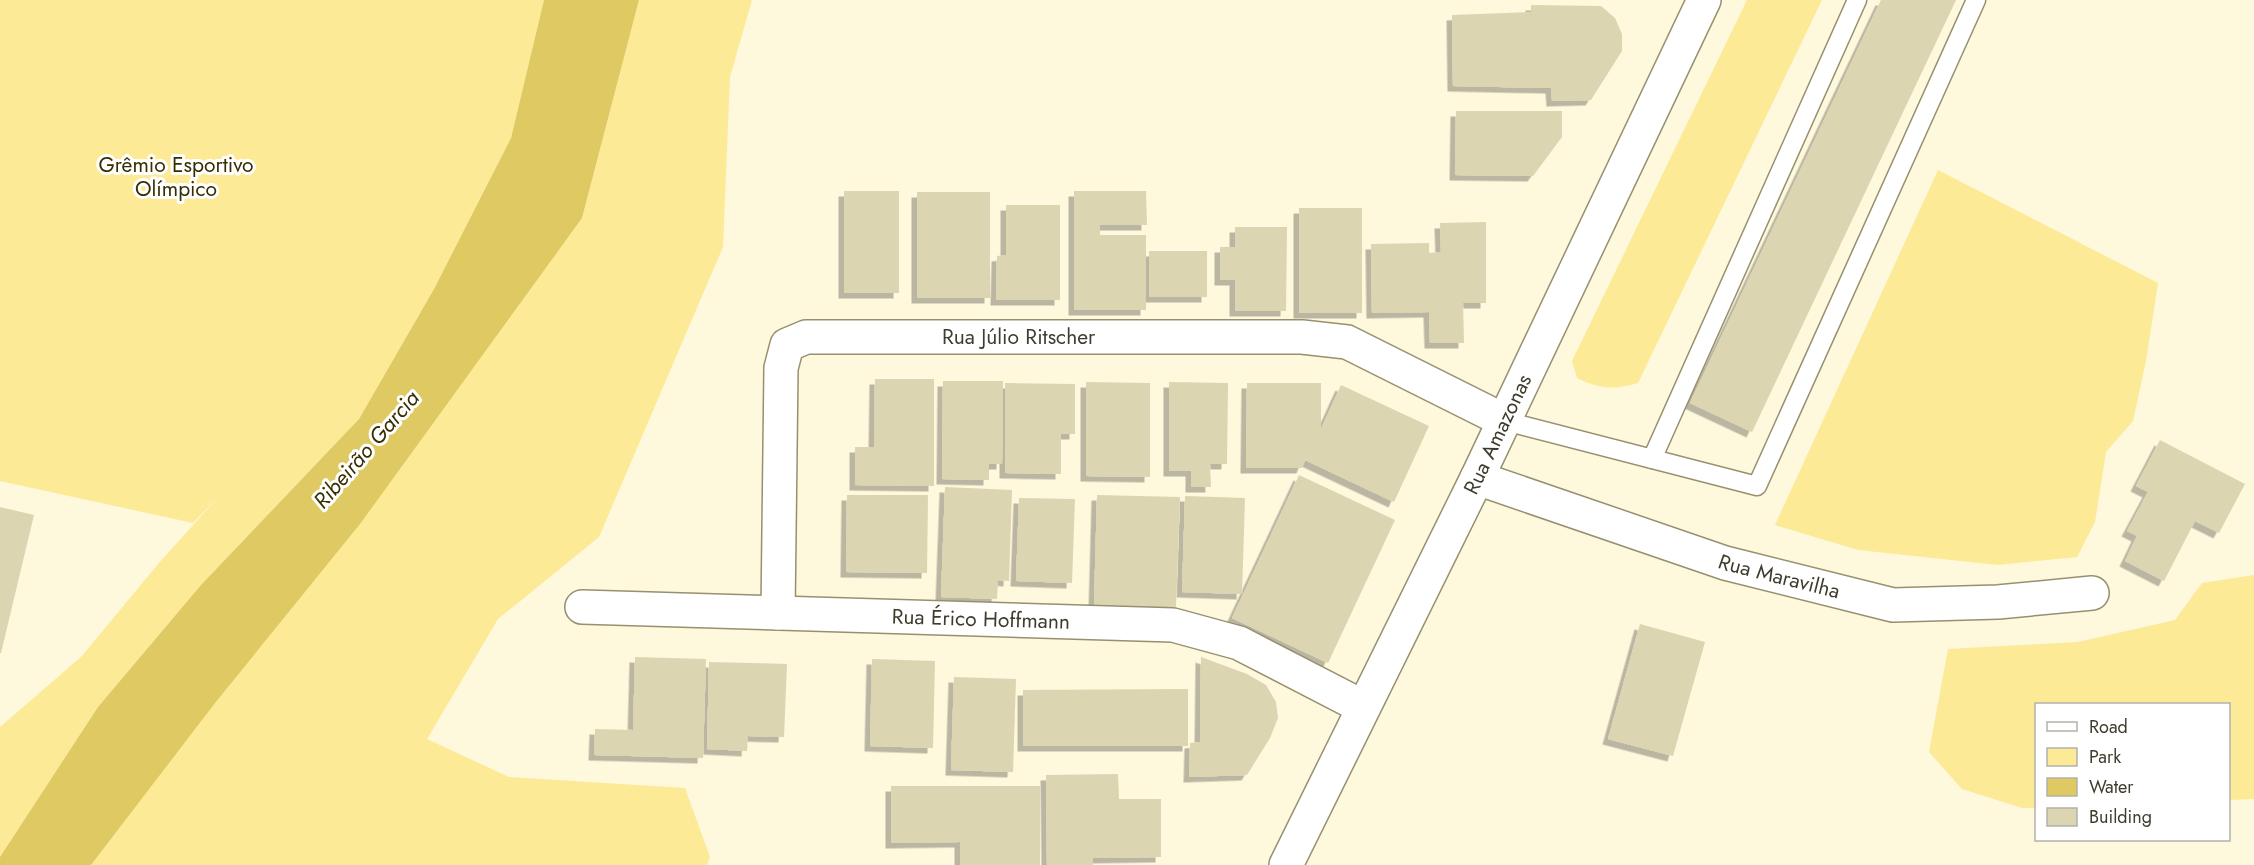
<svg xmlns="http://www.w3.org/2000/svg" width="2254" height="865" font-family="Jost,sans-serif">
  <defs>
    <filter id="shadow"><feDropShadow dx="-5.5" dy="5.5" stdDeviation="0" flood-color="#0004"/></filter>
  </defs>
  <rect width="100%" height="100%" fill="#fef8dc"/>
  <g fill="#fcea97">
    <path d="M0,0H544L511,138L434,289L359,419L201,585L98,707L0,857V727L81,657L159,563L220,495L193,523L0,481Z"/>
    <path d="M639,0H752L730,77L723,247L599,537L498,619L427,739L509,777L685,788L710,857L707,865H91L582,218Z"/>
    <path d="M1747,0H1822L1638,383C1614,390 1599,389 1577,378L1572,361Z"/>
    <path d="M1938,170L2158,283L2146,361L2133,421L2106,452L2095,522L2077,557L1998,565L1858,550L1775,525Z"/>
    <path d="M2254,575V799L2229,800L2228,704H2036V808H2022L1962,789L1929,752L1948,649L2078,642L2175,620L2202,583Z"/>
  </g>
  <path fill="#dec963" d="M544,0H639L582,218L360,524L215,703L91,865H0V857L98,707L201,585L359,419L434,289L511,138Z"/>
  <g fill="#dcd5b2" filter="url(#shadow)">
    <path d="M1881,0H1956L1752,432L1690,403Z"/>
    <path d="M1531,5L1601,6L1615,18L1622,34V51L1591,100L1552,101L1551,88L1453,86L1452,15L1531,12Z"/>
    <path d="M1456,111H1562V137L1533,176L1455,175Z"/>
    <rect x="844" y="191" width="55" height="102"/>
    <path d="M1074,191H1146L1147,225H1100V235H1146V310H1074Z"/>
    <rect x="917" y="192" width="73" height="106"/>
    <path d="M1006,205H1060V300H996L997,256L1006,255Z"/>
    <rect x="1299" y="208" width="63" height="105"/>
    <path d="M1486,222V303H1463L1464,343H1430L1429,312L1372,313L1371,244L1429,243V253L1441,252L1440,223Z"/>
    <path d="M1235,227H1287L1286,311H1235V280H1220V247H1235Z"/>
    <rect x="1149" y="251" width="58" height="46"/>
    <path d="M875,379H934V486L855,485V447H874Z"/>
    <path d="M943,381H1003L1002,464H989V480L942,479Z"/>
    <path d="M1086,382L1150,383V477L1086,476Z"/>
    <path d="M1169,382L1228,383L1227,464H1210L1211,487H1191V471H1169Z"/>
    <path d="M1005,383L1075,384V434H1061V474L1005,473Z"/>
    <path d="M1247,383H1321V429L1341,385L1429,426L1394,502L1305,460L1302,468H1246Z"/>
    <path d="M2160,440L2245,484L2219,533L2195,521L2164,581L2125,561L2137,536L2127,531L2148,492L2136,486Z"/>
    <path d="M1299,475L1395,520L1328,663L1232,618Z"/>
    <path d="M945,487L1012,490L1009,581L998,580L997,599L941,597Z"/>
    <path d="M847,495H928L927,573L846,572Z"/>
    <path d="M1097,495L1180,497L1176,607L1094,605Z"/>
    <path d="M1185,496L1245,498L1242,594L1182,592Z"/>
    <path d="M1019,498L1075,499L1072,583L1016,581Z"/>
    <path d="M0,507L34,515L1,653H0Z"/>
    <path d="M1640,624L1705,642L1673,756L1608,739Z"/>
    <path d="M635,657L706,659L703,758L594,755L595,729L633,730Z"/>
    <path d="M1201,657L1247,674L1266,685L1276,702L1278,718L1270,738L1247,775L1189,777L1190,743L1200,742Z"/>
    <path d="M872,659L935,661L933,748L870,746Z"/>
    <path d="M709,662L787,664L784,737L748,736L747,751L707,749Z"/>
    <path d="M954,677L1016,679L1013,772L951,770Z"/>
    <path d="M1188,689V746H1023V690Z"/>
    <path d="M1118,774L1119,799H1161V857L1093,858V865H1047L1046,775Z"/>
    <path d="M891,786H1040V865H960V842L891,843Z"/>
  </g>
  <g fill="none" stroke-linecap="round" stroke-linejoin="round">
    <defs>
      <g id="service">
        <path d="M1505,421L1757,486L1976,0"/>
        <path d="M1652,459L1857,0"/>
      </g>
      <g id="minor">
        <path id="s1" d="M1477,478L1725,563L1893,605L1998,602L2092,593"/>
        <path id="s2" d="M582,607L1173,625L1239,643L1363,707"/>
        <path id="s3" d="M778,613L781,368L787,345L806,337H1302L1347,342L1505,421"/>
      </g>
      <g id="secondary">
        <path id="s4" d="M1286,865L1477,478L1704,0"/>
      </g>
    </defs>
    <use href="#service" stroke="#97906f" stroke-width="21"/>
    <use href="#minor" stroke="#97906f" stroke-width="36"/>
    <use href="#secondary" stroke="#97906f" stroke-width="36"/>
    <use href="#service" stroke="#fff" stroke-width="18"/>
    <use href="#minor" stroke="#fff" stroke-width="33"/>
    <use href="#secondary" stroke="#fff" stroke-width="33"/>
  </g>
  <g text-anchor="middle" stroke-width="6" stroke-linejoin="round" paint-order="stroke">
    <g font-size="21" fill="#362d00" stroke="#fff">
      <text x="176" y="172">Grêmio Esportivo<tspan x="176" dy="24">Olímpico</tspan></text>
    </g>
    <g font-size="21" fill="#3f3c2e" stroke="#fff">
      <text dy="7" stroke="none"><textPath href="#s3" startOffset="502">Rua Júlio Ritscher</textPath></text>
      <text dy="7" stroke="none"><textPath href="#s4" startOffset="480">Rua Amazonas</textPath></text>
      <text dy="7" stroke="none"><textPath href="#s1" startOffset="318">Rua Maravilha</textPath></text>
      <text dy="7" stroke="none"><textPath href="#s2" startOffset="399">Rua Érico Hoffmann</textPath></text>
    </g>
    <g font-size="22" font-style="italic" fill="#372e01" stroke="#fff">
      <text transform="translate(366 449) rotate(-49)" y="8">Ribeirão Garcia</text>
    </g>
  </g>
  <rect x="2035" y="703" width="195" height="138" fill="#ffffff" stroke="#b2b1ab" stroke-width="1.5"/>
  <rect x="2047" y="722" width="30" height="9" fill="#ffffff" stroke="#b2b1ab" stroke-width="1.5"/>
  <text x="2089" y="733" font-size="18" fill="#3f3c2e">Road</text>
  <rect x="2047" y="748" width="30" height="18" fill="#fcea97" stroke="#b2b1ab" stroke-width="1.5"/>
  <text x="2089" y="763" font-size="18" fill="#3f3c2e">Park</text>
  <rect x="2047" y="778" width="30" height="18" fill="#dec963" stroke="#b2b1ab" stroke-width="1.5"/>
  <text x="2089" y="793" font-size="18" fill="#3f3c2e">Water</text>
  <rect x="2047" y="808" width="30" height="18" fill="#dcd5b2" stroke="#b2b1ab" stroke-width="1.5"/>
  <text x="2089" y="823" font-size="18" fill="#3f3c2e">Building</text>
</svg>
